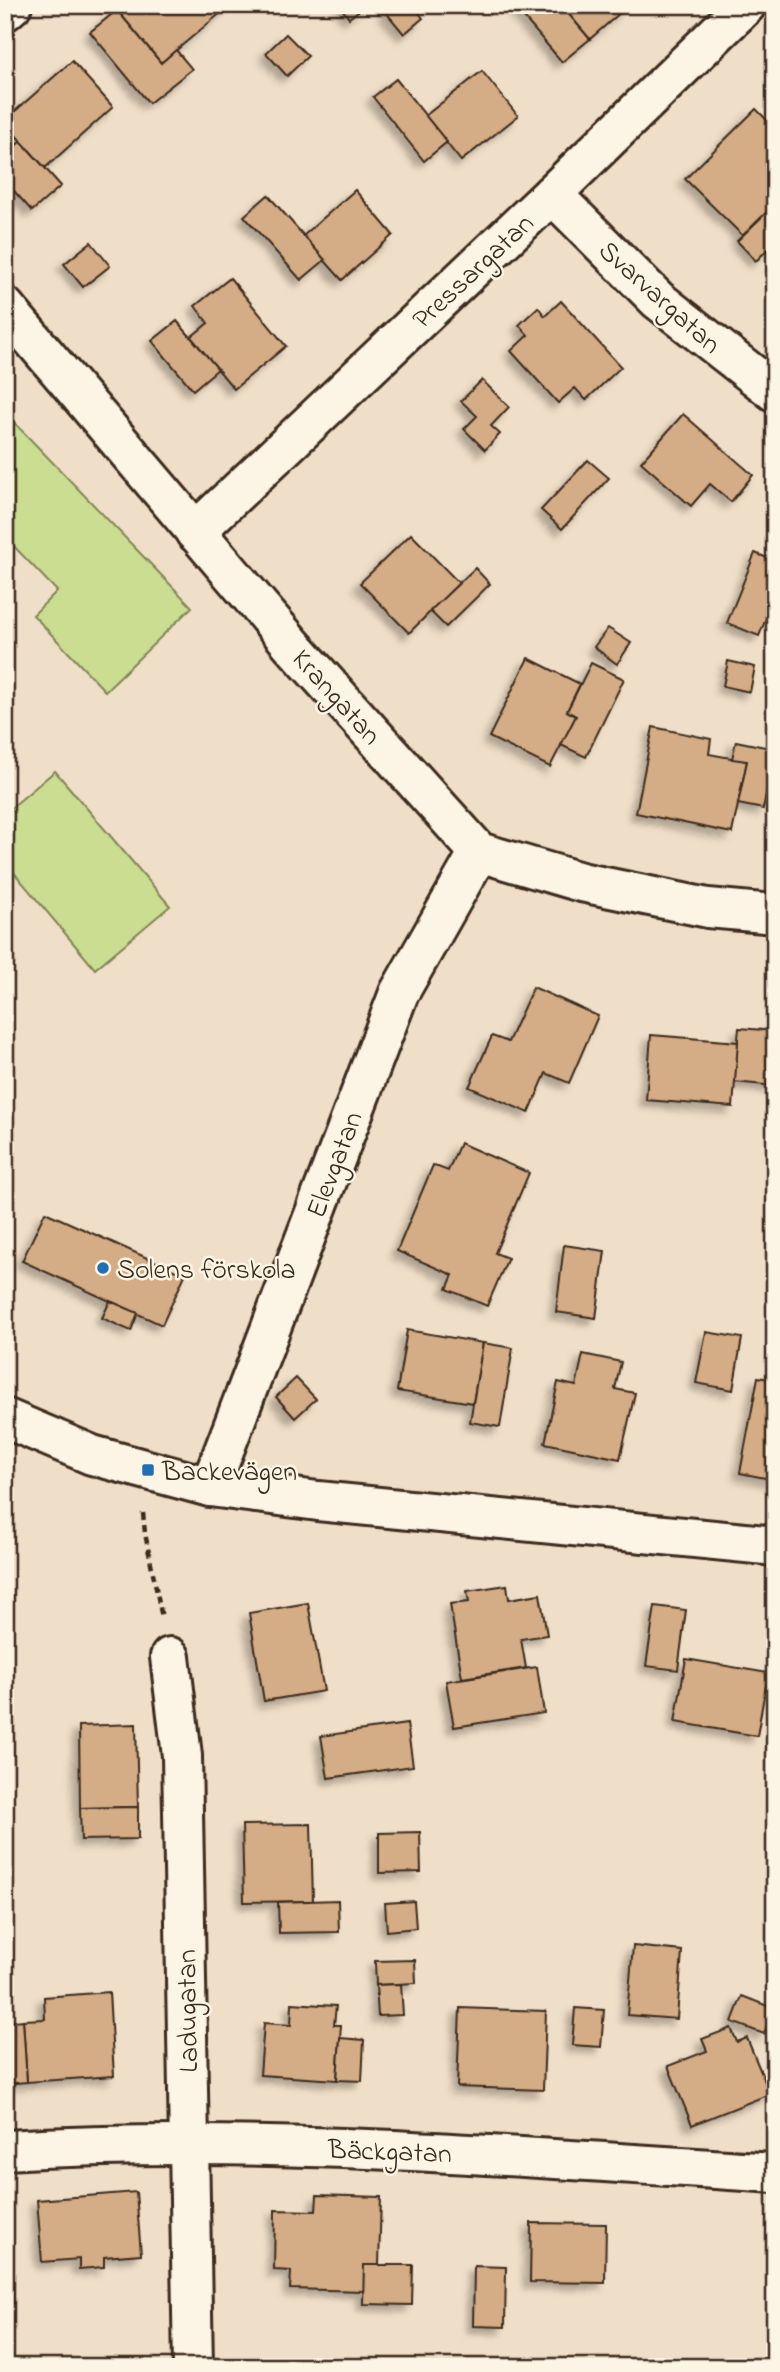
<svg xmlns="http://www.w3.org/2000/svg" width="780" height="2372" font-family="'Indie Flower',sans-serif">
  <defs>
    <filter id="shadow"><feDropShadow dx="-6" dy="6" stdDeviation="3.5" flood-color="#0004"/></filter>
  </defs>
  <rect width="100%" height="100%" fill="#f0dfc8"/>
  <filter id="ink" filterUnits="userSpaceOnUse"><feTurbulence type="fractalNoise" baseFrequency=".0143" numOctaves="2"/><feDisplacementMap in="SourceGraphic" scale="14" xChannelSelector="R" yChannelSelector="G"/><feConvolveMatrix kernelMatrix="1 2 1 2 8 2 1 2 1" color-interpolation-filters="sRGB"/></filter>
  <g filter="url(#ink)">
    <g fill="#cadd91" stroke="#828458" stroke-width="2">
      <path d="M5,413L192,607L105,691L33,615L57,591L5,537Z"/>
      <path d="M55,771L170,906L95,969L5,862V813Z"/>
    </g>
    <g fill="#d4ac85" stroke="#3b2a1e" stroke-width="2" filter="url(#shadow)">
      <path d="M122,5H228L229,6L161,63L117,10Z"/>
      <path d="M339,5H366L349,18Z"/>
      <path d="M390,5H413L423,18L404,34L384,10Z"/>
      <path d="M513,5H561L590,39L562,62Z"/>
      <path d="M561,5H629L590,39Z"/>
      <path d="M117,10L161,63L176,50L192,69L149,103L90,32Z"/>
      <path d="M286,34L308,56L287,76L266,53Z"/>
      <path d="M72,61L113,107L45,168L5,123V120Z"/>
      <path d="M482,71L518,116L461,161L425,116Z"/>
      <path d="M396,79L447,142L424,161L373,97Z"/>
      <path d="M756,109L775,128V161L766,169L775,178V204L743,236L685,179Z"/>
      <path d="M21,141L61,186L32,211L5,181V155Z"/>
      <path d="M355,190L393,235L342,280L303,236Z"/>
      <path d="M268,195L325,260L301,280L244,216Z"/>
      <path d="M775,204V242L756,261L737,241Z"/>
      <path d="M91,242L110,266L83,287L64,264Z"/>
      <path d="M230,278L286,346L234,389L191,337L208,323L195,306Z"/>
      <path d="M561,301L621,367L586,400L575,388L558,403L511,351L528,335L519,325L538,307L545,316Z"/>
      <path d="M177,321L218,369L193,390L152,341Z"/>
      <path d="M482,380L509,407L491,426L500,434L485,450L464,429L477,416L461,401Z"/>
      <path d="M683,414L753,475L731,502L710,484L691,506L641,462Z"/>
      <path d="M588,460L609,478L562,529L541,510Z"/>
      <path d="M411,534L459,583L409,633L360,583Z"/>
      <path d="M755,553L775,561V596L759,636L727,623Z"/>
      <path d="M475,568L490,584L446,627L430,611Z"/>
      <path d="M608,628L631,643L617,664L594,647Z"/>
      <path d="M528,658L580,684L567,711L576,716L550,767L489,737Z"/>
      <path d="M728,661L755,667L750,692L723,686Z"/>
      <path d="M591,663L624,679L586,757L561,745L576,716L567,711Z"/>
      <path d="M653,727L711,739L709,754L747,761L732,833L636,813Z"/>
      <path d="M736,741L775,749L763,809L738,804L747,761L732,759Z"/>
      <path d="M533,987L598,1016L569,1083L546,1073L529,1113L469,1087L492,1036L508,1042Z"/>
      <path d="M739,1028L775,1031V1086L734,1082Z"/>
      <path d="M651,1035L738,1042L733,1107L646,1100Z"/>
      <path d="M460,1143L529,1173L495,1253L508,1258L487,1306L447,1289L453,1275L397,1251L433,1165L448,1171Z"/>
      <path d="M45,1212L185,1275L162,1325L22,1261Z"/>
      <path d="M564,1245L605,1251L596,1318L556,1312Z"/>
      <path d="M110,1301L138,1313L131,1331L102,1318Z"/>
      <path d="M407,1330L483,1343L473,1403L397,1391Z"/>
      <path d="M706,1332L742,1338L733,1390L696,1383Z"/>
      <path d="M483,1343L513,1348L500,1427L470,1422Z"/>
      <path d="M583,1354L621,1362L615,1389L635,1393L620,1459L545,1443L558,1382L576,1386Z"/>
      <path d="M758,1377L775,1380V1480L740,1473Z"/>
      <path d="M296,1378L316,1399L295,1418L276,1397Z"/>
      <path d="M507,1585L509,1599L540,1594L547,1635L521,1639L526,1668L462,1678L450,1604L469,1602L467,1591Z"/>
      <path d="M308,1603L324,1691L264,1701L249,1613Z"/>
      <path d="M655,1606L686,1610L678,1670L646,1666Z"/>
      <path d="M686,1659L768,1673L757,1736L675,1722Z"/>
      <path d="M537,1667L544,1713L454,1727L446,1681Z"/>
      <path d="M136,1724L138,1807L80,1808L79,1726Z"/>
      <path d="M407,1724L413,1766L328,1778L321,1736Z"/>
      <path d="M138,1807V1839L81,1840L80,1808Z"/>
      <path d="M311,1824L313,1901L244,1902L242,1825Z"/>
      <path d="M420,1832L421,1872L379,1873V1833Z"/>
      <path d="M338,1900L339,1932L279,1933L278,1902Z"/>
      <path d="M414,1901L416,1928L387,1931L385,1903Z"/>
      <path d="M633,1946L682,1951L677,2019L627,2015Z"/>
      <path d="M415,1960L416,1983L376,1985L375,1961Z"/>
      <path d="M401,1984L403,2015L378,2016L376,1985Z"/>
      <path d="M109,1992L114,2076L27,2082L23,2020L45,2019L44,1997Z"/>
      <path d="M742,1996L773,2008L764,2034L732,2022Z"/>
      <path d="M292,2003L336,2006L334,2025H341L337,2080L260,2075L264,2023L291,2025Z"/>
      <path d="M460,2008L546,2011L543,2090L457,2087Z"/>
      <path d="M575,2008L604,2010L601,2047L572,2045Z"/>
      <path d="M23,2020L27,2082L5,2084V2022Z"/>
      <path d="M731,2028L737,2042L747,2038L770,2094L692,2125L668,2066L707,2051L702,2039Z"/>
      <path d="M340,2038L364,2040L362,2081L337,2080Z"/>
      <path d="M136,2192L141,2254L104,2257V2267L79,2269V2259L42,2262L37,2200Z"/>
      <path d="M317,2195L381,2197L379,2265H364V2291L290,2289L291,2271L274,2270L275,2210L316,2211Z"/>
      <path d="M531,2223L606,2224L605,2283L530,2282Z"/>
      <path d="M364,2265H413L412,2305L363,2304Z"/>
      <path d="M474,2266L506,2267L505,2327L473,2326Z"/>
      <path d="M12,2273L13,2303H5V2274Z"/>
    </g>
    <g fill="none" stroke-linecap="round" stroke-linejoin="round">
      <defs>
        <g id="minor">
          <path d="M5,11L12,5"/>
          <path d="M552,194L658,300L775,392"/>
          <path d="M5,307L293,646L479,852L581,882L708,908L775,914"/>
          <path d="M195,532L552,194L746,5"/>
          <path d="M5,1418L92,1455L210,1487L318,1501L775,1546"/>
          <path d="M210,1487L399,993L479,852"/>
          <path d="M170,1657L182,1756L193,2367"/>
          <path d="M5,2150C262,2135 519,2157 775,2173"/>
        </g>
      </defs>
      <use href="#minor" stroke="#3b2a1e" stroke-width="44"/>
      <path stroke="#3b2a1e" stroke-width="4.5" stroke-dasharray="7 5" stroke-linecap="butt" d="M143,1513L145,1533L162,1618"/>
      <use href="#minor" stroke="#fcf5e5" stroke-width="38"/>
    </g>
  </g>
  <g fill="#1f6fb2" stroke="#fcf5e5" stroke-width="2.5">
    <circle cx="103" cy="1268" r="7"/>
    <rect x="141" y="1463" width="14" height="14" rx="3.5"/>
  </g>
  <g text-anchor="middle" stroke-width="5" stroke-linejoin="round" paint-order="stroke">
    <g font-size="28" fill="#3b2a1e" stroke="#fcf5e5">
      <text transform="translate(472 270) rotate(-43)" y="10">Pressargatan</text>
      <text transform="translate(661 296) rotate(42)" y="10">Svarvargatan</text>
      <text transform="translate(338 696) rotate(48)" y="10">Krangatan</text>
      <text transform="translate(333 1164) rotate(-69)" y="10">Elevgatan</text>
      <text transform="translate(186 2011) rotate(-91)" y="10">Ladugatan</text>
      <text transform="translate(390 2150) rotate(2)" y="10">Bäckgatan</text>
    </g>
    <g font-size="28" fill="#3b2a1e" stroke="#fcf5e5" text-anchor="start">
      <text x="117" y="1278">Solens förskola</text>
      <text x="162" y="1480">Backevägen</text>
    </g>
  </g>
  <rect width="780" height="2372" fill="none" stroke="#fcf5e5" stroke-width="28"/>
  <rect x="14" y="14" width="752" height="2344" fill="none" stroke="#3b2a1e" stroke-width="2.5" filter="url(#ink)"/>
</svg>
